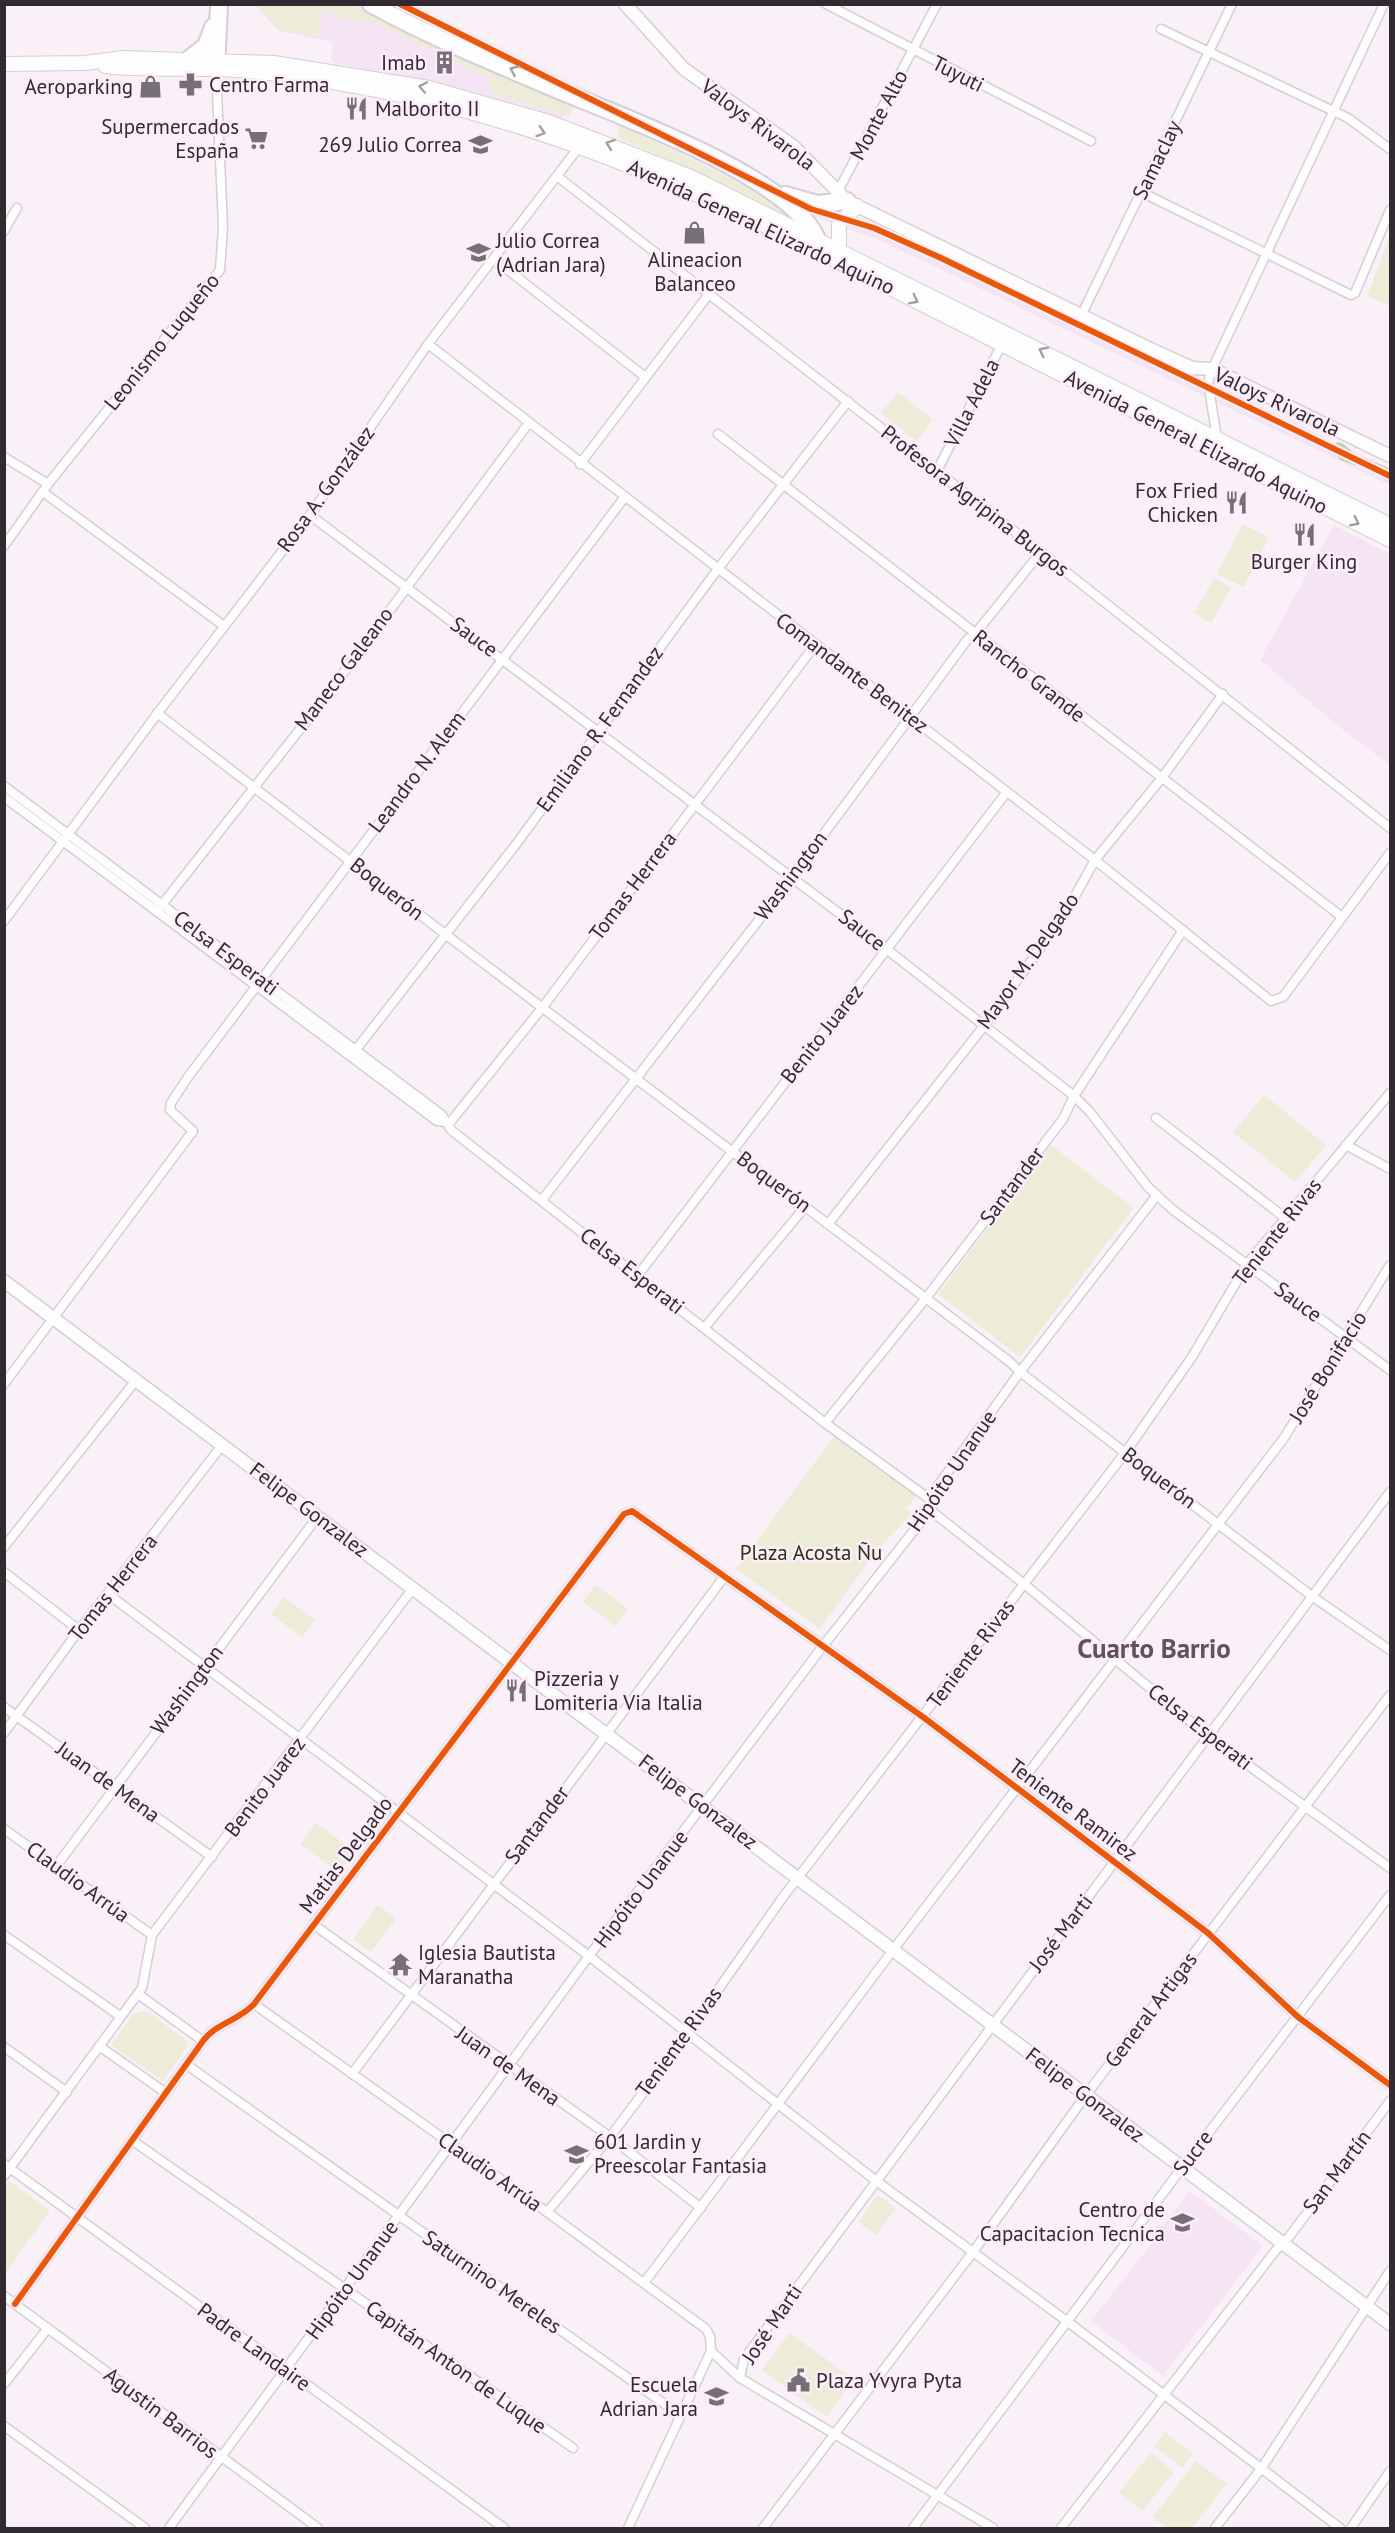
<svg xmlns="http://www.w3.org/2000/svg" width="1395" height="2533" font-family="'PT Sans',sans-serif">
  <rect width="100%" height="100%" fill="#faf0f8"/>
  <g fill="#f5e4f3">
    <path d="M255,5H357L568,107L561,120L472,92L331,62L332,42L279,31Z"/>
    <path d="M385,5H414L823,205L882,225L990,276L1390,469V485L875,238L816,218Z"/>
    <path d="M1334,525L1390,554V765L1342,729L1260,660Z"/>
    <path d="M1190,2191L1263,2246L1163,2376L1091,2321L1156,2238L1151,2234L1159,2224L1163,2226Z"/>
  </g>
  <g fill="#ececd8">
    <path d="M255,5H352L467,61L575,105L569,117L492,93L493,89L489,86L492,79L371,21L339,19V13L322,10L319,36L279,29Z"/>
    <path d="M619,124L765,195L793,219L699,172L617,138Z"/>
    <path d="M1390,236V306L1367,296Z"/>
    <path d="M898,392L933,420L916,441L881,413Z"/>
    <path d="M1243,524L1269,538L1244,587L1217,574Z"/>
    <path d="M1214,578L1231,588L1211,623L1194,613Z"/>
    <path d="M1264,1095L1326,1145L1295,1182L1233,1132Z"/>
    <path d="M1051,1145L1134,1208L1020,1357L938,1294Z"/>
    <path d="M836,1434L918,1493L906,1509L911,1514L877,1550L820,1629L736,1569Z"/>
    <path d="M596,1585L628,1609L615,1626L583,1602Z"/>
    <path d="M284,1597L315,1620L302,1637L271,1614Z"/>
    <path d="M316,1823L354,1851L339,1872L300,1844Z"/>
    <path d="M378,1905L396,1919L371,1952L353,1939Z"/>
    <path d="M141,2011L150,2013L186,2040L188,2045L163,2081L111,2045L133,2015Z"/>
    <path d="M9,2181L50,2210L5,2274L4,2187Z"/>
    <path d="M878,2195L896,2208L876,2235L858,2222Z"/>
    <path d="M789,2333L854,2379L827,2417L762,2370Z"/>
    <path d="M1165,2432L1193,2454L1182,2468L1154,2446Z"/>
    <path d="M1151,2453L1174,2472L1142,2511L1119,2492Z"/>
    <path d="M1196,2461L1227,2484L1192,2528H1168L1153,2517Z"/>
  </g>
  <path fill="#d2d2b0" d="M1337,442C1346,443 1347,448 1354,453C1364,460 1379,462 1390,469V480L1387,481C1374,469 1356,466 1340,460L1332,448Z"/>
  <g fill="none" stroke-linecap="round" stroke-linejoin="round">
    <defs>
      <g id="street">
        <path d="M826,4L1091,141"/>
        <path d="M1161,29L1348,118L1390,149"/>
        <path d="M558,177L1041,552L1390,828"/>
        <path d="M1141,192L1351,295L1355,293L1390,210"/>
        <path d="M837,193L937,4"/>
        <path d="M4,231L17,208"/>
        <path d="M495,260L644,376"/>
        <path d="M1081,316L1232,4"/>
        <path d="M428,344L1095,860L1271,1001L1283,997L1390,853"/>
        <path d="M718,434L1342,917"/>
        <path d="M1217,438L1208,383L1212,369L1384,4"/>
        <path d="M4,457L48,484"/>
        <path d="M580,464L709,294"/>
        <path d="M937,471L1003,342"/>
        <path d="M43,492L224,626"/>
        <path d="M310,515L880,944L1074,1096L1090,1112L1148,1187L1173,1210L1390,1370"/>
        <path d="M4,546L48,484L220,270L223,227L216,69"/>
        <path d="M157,713L445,934L1010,1362L1020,1372L1313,1597L1390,1650"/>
        <path d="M4,786L442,1115L451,1130L825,1423L926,1298L1063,1119L1074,1096L1183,930"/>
        <path d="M4,797L437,1121L445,1122"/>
        <path d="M157,911L330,691L528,424"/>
        <path d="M4,921L160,710L310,515L428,344L582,143"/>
        <path d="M351,1056L517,843L717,570L848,401"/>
        <path d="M1156,1118L1284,1217"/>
        <path d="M448,1125L542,1008L815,645"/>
        <path d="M1346,1145L1390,1169"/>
        <path d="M542,1200L792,877L967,640L975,634L1041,552"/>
        <path d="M828,1224L984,1026L1065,914L1095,860L1161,779L1223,694"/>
        <path d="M638,1275L1006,793"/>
        <path d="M705,1327L805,1207"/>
        <path d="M4,1384L193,1131L170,1110L171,1103L188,1077L624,498"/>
        <path d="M825,1423L932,1501"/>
        <path d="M930,1510L1024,1584L1208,1736L1390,1868"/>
        <path d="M4,1547L137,1379"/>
        <path d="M4,1572L79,1630"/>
        <path d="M108,1594L589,1956L875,2180L1068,2322L1340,2528"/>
        <path d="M4,1707L212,1857"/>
        <path d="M4,1733L79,1630L223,1444"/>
        <path d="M4,1829L152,1935"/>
        <path d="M57,1865L318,1516"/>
        <path d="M314,1925L610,2137L701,2208"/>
        <path d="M4,1935L120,2016"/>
        <path d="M138,1994L203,2041"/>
        <path d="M254,2004L547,2212L706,2329L710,2336L711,2351L628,2528"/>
        <path d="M99,2046L166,2093"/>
        <path d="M4,2047L67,2092"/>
        <path d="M187,2065L680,2415"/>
        <path d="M352,2074L724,1577"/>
        <path d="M133,2141L573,2448"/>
        <path d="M4,2164L504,2528"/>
        <path d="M4,2176L142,1988L152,1935L413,1588"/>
        <path d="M547,2212L610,2137L687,2034L783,1897L1125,1453L1192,1357L1247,1264L1390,1093"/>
        <path d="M644,2283L893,1950L1284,1438L1390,1265"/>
        <path d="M4,2296L318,2528"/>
        <path d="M15,2304L203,2041C216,2023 240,2020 254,2004L624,1514L632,1511L923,1717L1017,1788L1208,1933L1298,2017L1390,2085"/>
        <path d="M711,2351L740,2378L993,2528"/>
        <path d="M740,2378L744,2359L1390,1492"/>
        <path d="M4,2384L48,2328"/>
        <path d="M4,2426L145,2528"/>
        <path d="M169,2528L589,1956L823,1646L930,1510L937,1487L1020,1372L1157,1195"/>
        <path d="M763,2528L973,2252L1086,2095L1390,1695"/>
        <path d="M913,2528L1181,2169L1390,1895"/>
        <path d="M1061,2528L1276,2250L1289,2237L1390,2101"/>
        <path d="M1215,2528L1261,2469L1390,2271"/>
        <path d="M1351,2528L1390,2471"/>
      </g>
      <g id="secondary">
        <path d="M625,4L684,69L793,146L847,201L1144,346L1192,368L1212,369L1390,456"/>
        <path d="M4,1281L1390,2324"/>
      </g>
      <g id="primary">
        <path d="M4,64L85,63L124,58L274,63L429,88L549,122L691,177L1390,525"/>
        <path d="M105,66C141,70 177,68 214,69C251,70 290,75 327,81C497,108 634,163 787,236L1390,540"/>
        <path d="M839,249V224L857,206"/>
      </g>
      <g id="highway">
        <path d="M371,4C427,35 488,60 546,85C611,113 787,174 816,237"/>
        <path d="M189,59L206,46L213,27"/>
        <path d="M216,69L219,4"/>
        <path d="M785,195L817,204L847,201"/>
      </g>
    </defs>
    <use href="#street" stroke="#d5ced4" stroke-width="11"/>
    <use href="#secondary" stroke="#d5ced4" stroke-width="15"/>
    <use href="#primary" stroke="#d5ced4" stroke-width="16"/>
    <use href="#highway" stroke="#d5ced4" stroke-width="20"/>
    <use href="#street" stroke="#fefdfe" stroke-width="8"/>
    <use href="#secondary" stroke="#fefdfe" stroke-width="12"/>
    <use href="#primary" stroke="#fefdfe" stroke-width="14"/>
    <use href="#highway" stroke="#fefdfe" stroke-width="16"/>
    <defs>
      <g id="cycleway">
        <path d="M400,4L811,209L874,228L941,258L1390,476"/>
        <path d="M15,2304L203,2041C216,2023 240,2020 254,2004L624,1514L632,1511L923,1717L1017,1788L1208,1933L1298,2017L1390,2085"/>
      </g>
    </defs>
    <use href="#cycleway" stroke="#fdedfb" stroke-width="10"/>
    <use href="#cycleway" stroke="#e8590c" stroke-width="6"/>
  </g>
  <defs><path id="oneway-chevron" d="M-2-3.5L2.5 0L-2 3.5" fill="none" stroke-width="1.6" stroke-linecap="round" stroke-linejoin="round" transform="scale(1.5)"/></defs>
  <g stroke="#a29ea1">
    <use href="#oneway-chevron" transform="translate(514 70) rotate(-156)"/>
    <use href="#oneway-chevron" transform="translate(423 87) rotate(-169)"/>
    <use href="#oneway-chevron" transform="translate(541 132) rotate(18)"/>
    <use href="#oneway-chevron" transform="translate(610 144) rotate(-160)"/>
    <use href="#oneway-chevron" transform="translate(914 300) rotate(27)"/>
    <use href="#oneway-chevron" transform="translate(1043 351) rotate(-153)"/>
    <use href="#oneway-chevron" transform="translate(1355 522) rotate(27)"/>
  </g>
  <defs>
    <symbol id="building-bare" viewBox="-9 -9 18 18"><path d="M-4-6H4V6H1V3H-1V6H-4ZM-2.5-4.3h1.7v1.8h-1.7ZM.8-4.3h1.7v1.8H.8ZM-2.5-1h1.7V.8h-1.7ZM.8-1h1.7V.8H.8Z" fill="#776f76" stroke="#fdedfb" stroke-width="2.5" paint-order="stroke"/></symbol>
    <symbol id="pharmacy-bare" viewBox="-9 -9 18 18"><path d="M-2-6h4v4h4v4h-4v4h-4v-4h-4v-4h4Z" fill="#776f76" stroke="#fdedfb" stroke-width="2.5" paint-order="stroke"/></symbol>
    <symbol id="shop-bare" viewBox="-9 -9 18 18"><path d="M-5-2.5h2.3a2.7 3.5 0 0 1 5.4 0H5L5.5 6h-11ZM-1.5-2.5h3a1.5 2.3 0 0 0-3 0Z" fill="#776f76" stroke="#fdedfb" stroke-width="2.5" paint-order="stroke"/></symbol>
    <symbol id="restaurant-bare" viewBox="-9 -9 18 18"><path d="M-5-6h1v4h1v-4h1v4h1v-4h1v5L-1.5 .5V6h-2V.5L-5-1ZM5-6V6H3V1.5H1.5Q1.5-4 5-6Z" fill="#776f76" stroke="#fdedfb" stroke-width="2.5" paint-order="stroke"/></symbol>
    <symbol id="supermarket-bare" viewBox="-9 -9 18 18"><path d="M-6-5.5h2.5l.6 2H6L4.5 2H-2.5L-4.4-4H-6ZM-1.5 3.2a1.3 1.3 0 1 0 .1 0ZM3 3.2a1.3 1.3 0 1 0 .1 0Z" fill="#776f76" stroke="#fdedfb" stroke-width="2.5" paint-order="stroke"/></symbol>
    <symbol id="school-bare" viewBox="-9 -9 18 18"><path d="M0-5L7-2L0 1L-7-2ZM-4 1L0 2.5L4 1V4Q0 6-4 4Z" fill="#776f76" stroke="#fdedfb" stroke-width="2.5" paint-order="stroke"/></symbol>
    <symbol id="temple-bare" viewBox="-9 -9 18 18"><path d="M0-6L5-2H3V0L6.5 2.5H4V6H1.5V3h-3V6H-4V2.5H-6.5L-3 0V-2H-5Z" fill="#776f76" stroke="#fdedfb" stroke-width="2.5" paint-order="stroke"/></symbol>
    <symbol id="civic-bare" viewBox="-9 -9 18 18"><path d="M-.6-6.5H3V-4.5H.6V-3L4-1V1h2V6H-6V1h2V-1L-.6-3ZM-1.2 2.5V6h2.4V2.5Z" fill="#776f76" stroke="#fdedfb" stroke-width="2.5" paint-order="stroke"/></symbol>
  </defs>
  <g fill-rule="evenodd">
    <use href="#building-bare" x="428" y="46" width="33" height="33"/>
    <use href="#pharmacy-bare" x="174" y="68" width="33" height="33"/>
    <use href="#shop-bare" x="134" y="70" width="33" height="33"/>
    <use href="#restaurant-bare" x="340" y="92" width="33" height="33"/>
    <use href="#supermarket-bare" x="240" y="122" width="33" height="33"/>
    <use href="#school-bare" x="464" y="128" width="33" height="33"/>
    <use href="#shop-bare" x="678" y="216" width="33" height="33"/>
    <use href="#school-bare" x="462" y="236" width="33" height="33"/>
    <use href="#restaurant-bare" x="1220" y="486" width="33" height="33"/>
    <use href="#restaurant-bare" x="1288" y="518" width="33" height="33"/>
    <use href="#restaurant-bare" x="500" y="1674" width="33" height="33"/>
    <use href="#temple-bare" x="384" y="1948" width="33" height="33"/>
    <use href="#school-bare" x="560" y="2138" width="33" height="33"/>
    <use href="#school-bare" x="1166" y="2206" width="33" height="33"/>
    <use href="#civic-bare" x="782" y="2364" width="33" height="33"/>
    <use href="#school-bare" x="700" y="2380" width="33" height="33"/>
  </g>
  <g text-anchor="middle" stroke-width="5" stroke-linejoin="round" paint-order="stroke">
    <g font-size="21" fill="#312a30" stroke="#fdedfb" text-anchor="end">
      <text x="426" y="70">Imab</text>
      <text x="209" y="92" text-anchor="start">Centro Farma</text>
      <text x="133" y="94">Aeroparking</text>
      <text x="375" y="116" text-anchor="start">Malborito II</text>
      <text x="239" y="134">Supermercados<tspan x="239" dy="24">España</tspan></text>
      <text x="462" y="152">269 Julio Correa</text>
      <text x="496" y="248" text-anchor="start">Julio Correa<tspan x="496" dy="24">(Adrian Jara)</tspan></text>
      <text x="695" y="267" text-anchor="middle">Alineacion<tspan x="695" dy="24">Balanceo</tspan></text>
      <text x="1218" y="498">Fox Fried<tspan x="1218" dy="24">Chicken</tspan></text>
      <text x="1304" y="569" text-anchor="middle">Burger King</text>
      <text x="534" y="1686" text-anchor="start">Pizzeria y<tspan x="534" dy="24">Lomiteria Via Italia</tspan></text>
      <text x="418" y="1960" text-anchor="start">Iglesia Bautista<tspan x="418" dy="24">Maranatha</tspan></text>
      <text x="594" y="2149" text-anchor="start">601 Jardin y<tspan x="594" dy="24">Preescolar Fantasia</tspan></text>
      <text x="1165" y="2217">Centro de<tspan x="1165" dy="24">Capacitacion Tecnica</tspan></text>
      <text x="816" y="2388" text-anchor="start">Plaza Yvyra Pyta</text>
      <text x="698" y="2392">Escuela<tspan x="698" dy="24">Adrian Jara</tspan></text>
    </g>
    <g font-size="21" fill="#312a30" stroke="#fdedfb">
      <text transform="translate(958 74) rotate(27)" y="7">Tuyuti</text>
      <text transform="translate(879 115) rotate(-62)" y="7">Monte Alto</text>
      <text transform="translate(758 125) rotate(37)" y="7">Valoys Rivarola</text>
      <text transform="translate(1157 160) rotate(-64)" y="7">Samaclay</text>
      <text transform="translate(761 227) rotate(25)" y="7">Avenida General Elizardo Aquino</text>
      <text transform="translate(162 342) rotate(-51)" y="7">Leonismo Luqueño</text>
      <text transform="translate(1277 402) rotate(25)" y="7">Valoys Rivarola</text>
      <text transform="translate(972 403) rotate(-63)" y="7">Villa Adela</text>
      <text transform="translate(1196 442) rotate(27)" y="7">Avenida General Elizardo Aquino</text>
      <text transform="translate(326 489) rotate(-54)" y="7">Rosa A. González</text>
      <text transform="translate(975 501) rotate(38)" y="7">Profesora Agripina Burgos</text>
      <text transform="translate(474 637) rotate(36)" y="7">Sauce</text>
      <text transform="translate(344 669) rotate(-53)" y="7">Maneco Galeano</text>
      <text transform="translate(852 673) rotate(37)" y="7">Comandante Benitez</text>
      <text transform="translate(1029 676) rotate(38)" y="7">Rancho Grande</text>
      <text transform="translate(600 729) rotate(-54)" y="7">Emiliano R. Fernandez</text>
      <text transform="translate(417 772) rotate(-53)" y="7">Leandro N. Alem</text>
      <text transform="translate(791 876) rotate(-53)" y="7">Washington</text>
      <text transform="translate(633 886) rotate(-53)" y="7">Tomas Herrera</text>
      <text transform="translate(387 889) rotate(38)" y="7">Boquerón</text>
      <text transform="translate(862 930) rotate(38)" y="7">Sauce</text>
      <text transform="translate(226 953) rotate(37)" y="7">Celsa Esperati</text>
      <text transform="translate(1028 961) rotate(-55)" y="7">Mayor M. Delgado</text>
      <text transform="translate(822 1034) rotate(-52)" y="7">Benito Juarez</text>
      <text transform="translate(774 1182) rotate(37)" y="7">Boquerón</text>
      <text transform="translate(1012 1186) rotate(-53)" y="7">Santander</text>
      <text transform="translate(1277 1232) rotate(-52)" y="7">Teniente Rivas</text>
      <text transform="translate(632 1271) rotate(38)" y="7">Celsa Esperati</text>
      <text transform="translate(1298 1302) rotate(36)" y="7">Sauce</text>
      <text transform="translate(1328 1367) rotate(-58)" y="7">José Bonifacio</text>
      <text transform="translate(952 1471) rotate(-56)" y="7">Hipóito Unanue</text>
      <text transform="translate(1159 1478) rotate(37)" y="7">Boquerón</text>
      <text transform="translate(309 1510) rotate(37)" y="7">Felipe Gonzalez</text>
      <text transform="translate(113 1588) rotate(-52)" y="7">Tomas Herrera</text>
      <text transform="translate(971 1654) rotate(-53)" y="7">Teniente Rivas</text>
      <text transform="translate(187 1690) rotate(-53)" y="7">Washington</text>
      <text transform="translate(1200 1727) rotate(38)" y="7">Celsa Esperati</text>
      <text transform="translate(108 1782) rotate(36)" y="7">Juan de Mena</text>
      <text transform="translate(265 1787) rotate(-53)" y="7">Benito Juarez</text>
      <text transform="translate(698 1802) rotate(37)" y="7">Felipe Gonzalez</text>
      <text transform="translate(1073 1810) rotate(37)" y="7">Teniente Ramirez</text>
      <text transform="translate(537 1825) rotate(-53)" y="7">Santander</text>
      <text transform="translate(346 1855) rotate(-53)" y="7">Matias Delgado</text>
      <text transform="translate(78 1882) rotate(36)" y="7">Claudio Arrúa</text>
      <text transform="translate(641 1889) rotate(-53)" y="7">Hipóito Unanue</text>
      <text transform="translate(1061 1933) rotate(-53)" y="7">José Marti</text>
      <text transform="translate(1151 2010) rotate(-53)" y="7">General Artigas</text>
      <text transform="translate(679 2042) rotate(-54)" y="7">Teniente Rivas</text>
      <text transform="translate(508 2066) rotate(35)" y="7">Juan de Mena</text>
      <text transform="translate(1085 2095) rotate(37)" y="7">Felipe Gonzalez</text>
      <text transform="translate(1193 2153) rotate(-53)" y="7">Sucre</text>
      <text transform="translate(490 2172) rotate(35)" y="7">Claudio Arrúa</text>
      <text transform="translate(1337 2172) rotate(-53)" y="7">San Martín</text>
      <text transform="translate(352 2280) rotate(-54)" y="7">Hipóito Unanue</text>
      <text transform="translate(492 2282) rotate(35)" y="7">Saturnino Mereles</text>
      <text transform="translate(772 2324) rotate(-56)" y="7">José Marti</text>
      <text transform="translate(254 2347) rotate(36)" y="7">Padre Landaire</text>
      <text transform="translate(456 2367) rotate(35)" y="7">Capitán Anton de Luque</text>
      <text transform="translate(161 2413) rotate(37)" y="7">Agustin Barrios</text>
    </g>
    <g font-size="21" fill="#2e3113" stroke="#fdedfb">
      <text x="811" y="1560">Plaza Acosta Ñu</text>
    </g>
    <g font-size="27" font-weight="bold" fill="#60535e" stroke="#fdedfb">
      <text x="1154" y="1658">Cuarto Barrio</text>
    </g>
  </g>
  <rect width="1395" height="2533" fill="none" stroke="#312a30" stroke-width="12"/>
</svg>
